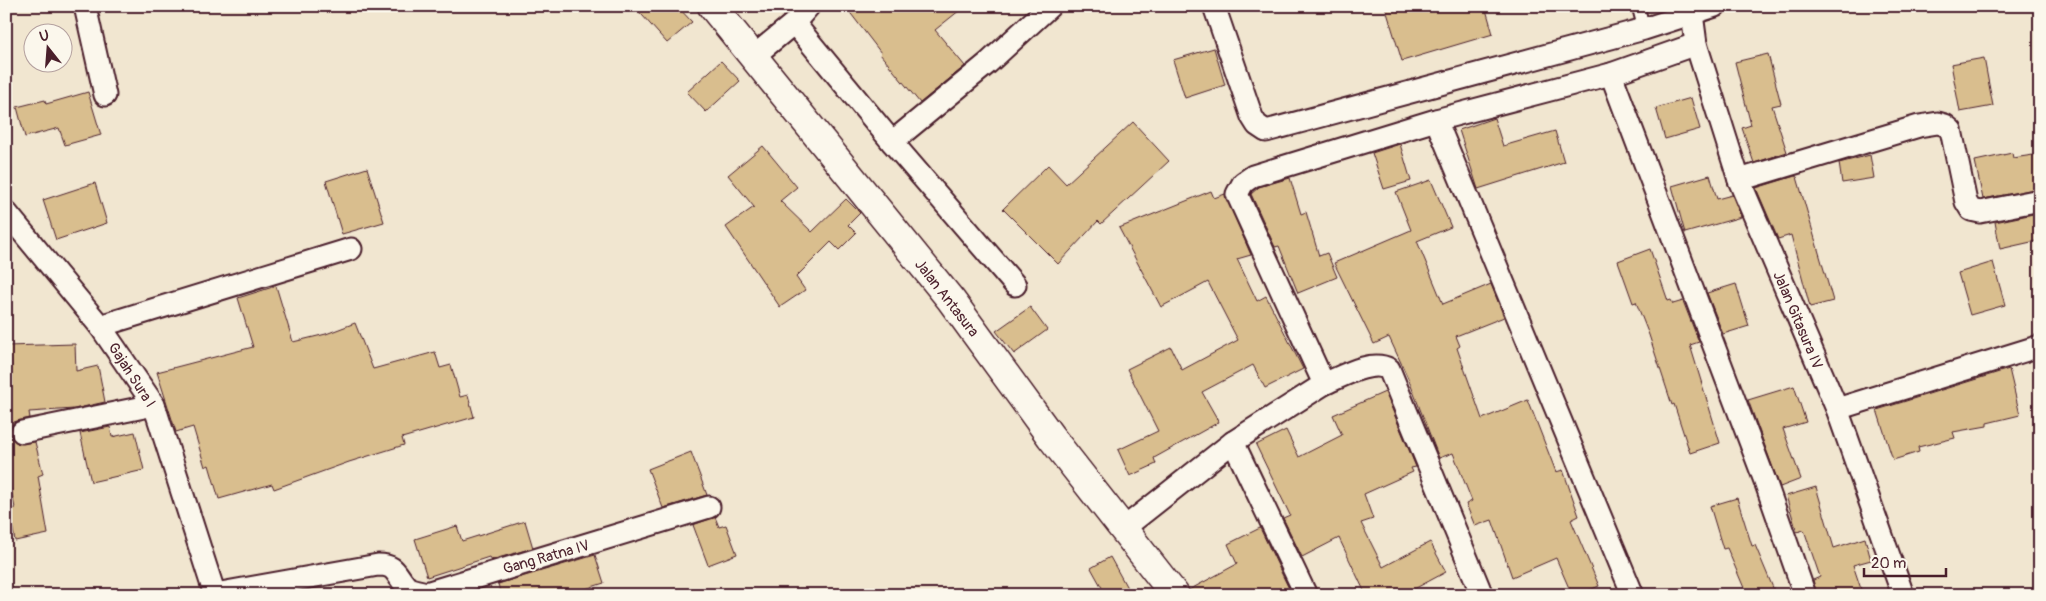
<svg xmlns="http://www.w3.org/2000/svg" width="2046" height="601" font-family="Pangolin,sans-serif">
  <rect width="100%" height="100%" fill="#f1e6d0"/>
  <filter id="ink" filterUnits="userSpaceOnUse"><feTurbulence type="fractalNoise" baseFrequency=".02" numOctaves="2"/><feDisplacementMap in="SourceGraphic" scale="10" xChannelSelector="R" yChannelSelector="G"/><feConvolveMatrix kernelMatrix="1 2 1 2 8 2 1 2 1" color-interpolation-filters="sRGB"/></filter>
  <g filter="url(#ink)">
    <g fill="#d9be8e" stroke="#4a1f2b">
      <path d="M634,6H677L692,22L667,43Z"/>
      <path d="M845,6H965L935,30L965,66L920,103L880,54L881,53Z"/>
      <path d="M1385,6H1485L1493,34L1402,61Z"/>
      <path d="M1214,48L1225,85L1185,98L1173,60Z"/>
      <path d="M1768,54L1781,104L1772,106L1787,152L1754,163L1742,128L1751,125L1735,62Z"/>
      <path d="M1984,58L1993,106L1960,112L1951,64Z"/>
      <path d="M721,61L740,81L706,112L687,92Z"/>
      <path d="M88,92L101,135L65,145L59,128L25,137L17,107L45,100L46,104Z"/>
      <path d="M1691,98L1700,129L1665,139L1656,108Z"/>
      <path d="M1494,118L1503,146L1555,131L1564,162L1478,189L1459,130Z"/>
      <path d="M1133,122L1169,161L1101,224L1098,221L1058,264L1003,209L1048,165L1066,184Z"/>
      <path d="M1400,144L1411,181L1384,189L1372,153Z"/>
      <path d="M763,146L797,187L780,201L812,232L846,199L860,213L848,225L856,233L839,250L831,242L796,277L805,290L780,307L726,227L754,207L728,175Z"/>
      <path d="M2012,153L2013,158L2040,154V188L1983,199L1975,161Z"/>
      <path d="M1870,155L1874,178L1842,183L1839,163Z"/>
      <path d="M367,168L384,222L342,234L326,181Z"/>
      <path d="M1710,175L1717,199L1732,195L1741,217L1685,233L1672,186Z"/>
      <path d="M1795,176L1797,177L1833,301L1810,307L1791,235L1778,239L1756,188Z"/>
      <path d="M1290,178L1301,214L1306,212L1319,256L1327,253L1337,277L1298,293L1279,246L1275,247L1251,194L1259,187Z"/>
      <path d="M1431,180L1451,227L1417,241L1443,304L1491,284L1504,317L1456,336L1460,346L1457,348L1482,419L1528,400L1556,472L1563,470L1579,516L1571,520L1599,586L1578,595H1572L1556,558L1512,577L1492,520L1475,526L1466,504L1472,501L1453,453L1439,458L1408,378L1389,337L1374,344L1334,263L1411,230L1396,192Z"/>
      <path d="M95,183L107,223L56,240L43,200Z"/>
      <path d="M1211,191L1214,198L1225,194L1251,255L1237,259L1257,301L1266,296L1303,369L1265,388L1253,365L1202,392L1219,422L1154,458L1156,464L1130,476L1118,450L1158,431L1127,369L1171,347L1182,370L1238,340L1208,282L1161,307L1119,228Z"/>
      <path d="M2038,213L2040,240L2000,249L1995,222Z"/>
      <path d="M1650,249L1668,301L1671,300L1673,304L1683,301L1699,342L1690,345L1720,443L1690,453L1674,404L1672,405L1649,335L1636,302L1633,303L1618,261Z"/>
      <path d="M1993,262L2005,305L1970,315L1958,273Z"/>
      <path d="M1736,284L1749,326L1723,334L1707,293Z"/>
      <path d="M276,286L293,342L326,334L355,323L373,369L435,352L440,368L451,365L460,397L468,395L474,417L402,438L404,445L349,462L274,489L272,484L219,499L209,465L205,467L193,427L176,432L157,372L253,347L238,298Z"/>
      <path d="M1030,307L1047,330L1014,354L996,331Z"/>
      <path d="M75,344L76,371L98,366L105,402L74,409L29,412L30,418L14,422L10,428V435L18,444L35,442L43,474L38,476L48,534L15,541L9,509L15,508L6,467V405H9L6,346Z"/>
      <path d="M2009,369L2020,415L1987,423V426L1953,432L1955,438L1918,447L1919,452L1893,460L1877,410Z"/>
      <path d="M1794,386L1806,422L1783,429L1801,479L1780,487L1748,400Z"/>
      <path d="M1385,392L1416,467L1411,468L1413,472L1364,494L1373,519L1361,523L1383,567L1430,542L1446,572L1403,595H1366L1339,538L1302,557L1283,518L1290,515L1256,445L1286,430L1299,457L1342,435L1333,415Z"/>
      <path d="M110,427L112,437L135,432L144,470L91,482L80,433Z"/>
      <path d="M691,452L707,495L663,508L648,469Z"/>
      <path d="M1816,487L1834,548L1865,538L1871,560L1853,565L1863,595H1817L1813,580L1820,577L1804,530L1797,532L1786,496Z"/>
      <path d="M1737,498L1752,546L1755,545L1776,595H1747L1727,548L1723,549L1710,506Z"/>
      <path d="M715,517L719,527L726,525L737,554L708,565L693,525Z"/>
      <path d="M525,521L533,548L491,560L489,557L427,577L415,539L457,526L462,541Z"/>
      <path d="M1260,528L1292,595H1190L1189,590L1237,564L1228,544Z"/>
      <path d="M595,555L604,583L566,595H501L498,584Z"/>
      <path d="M1110,557L1131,595H1106L1091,568Z"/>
    </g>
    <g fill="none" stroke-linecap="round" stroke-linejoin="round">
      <defs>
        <path id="lane" d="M1638,6L1644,29"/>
        <g id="street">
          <path d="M85,6L105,95"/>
          <path d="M1214,6L1252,117L1257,125L1266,131L1644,29L1715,6"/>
          <path d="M1691,6L1696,44L1739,180L1837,409L1903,595"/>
          <path d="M794,23L892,142L1015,285"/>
          <path d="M754,56L794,23L809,6"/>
          <path d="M1611,74L1765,481L1805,595"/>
          <path d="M1436,120L1633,595"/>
          <path d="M892,142L988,63L1050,6"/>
          <path d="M1739,180L1919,126L1938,123L1945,125L1951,130L1966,202L1971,210L1980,212L2040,200"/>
          <path d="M6,212L100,326L154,405L215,595"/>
          <path d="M100,326L351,249"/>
          <path d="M1324,384C1341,377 1371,359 1389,369L1482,595"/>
          <path d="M1837,409L2040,346"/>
          <path d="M22,432L154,405"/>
          <path d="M1233,442L1306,595"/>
          <path d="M1124,528L1233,442L1324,384L1237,194L1243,183L1253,176L1436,120L1611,74L1696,44"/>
          <path d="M215,594L378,565C397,565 395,574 406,586C410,590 420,591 426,593L709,507"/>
        </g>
        <path id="secondary" d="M712,6L951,300L1051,437L1175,595"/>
      </defs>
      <use href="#lane" stroke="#4a1f2b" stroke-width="15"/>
      <use href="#street" stroke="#4a1f2b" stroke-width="25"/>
      <use href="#secondary" stroke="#4a1f2b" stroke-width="31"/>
      <use href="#lane" stroke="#fbf7ec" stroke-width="11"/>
      <use href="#street" stroke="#fbf7ec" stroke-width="21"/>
      <use href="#secondary" stroke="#fbf7ec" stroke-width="28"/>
    </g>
  </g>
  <g text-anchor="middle" stroke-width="4" stroke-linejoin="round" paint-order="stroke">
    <g font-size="15" fill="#4a1f2b" stroke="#fbf7ec">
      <text transform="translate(947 298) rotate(52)" y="5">Jalan Antasura</text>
      <text transform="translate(1798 320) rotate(67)" y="5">Jalan Gitasura IV</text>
      <text transform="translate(132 375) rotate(57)" y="5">Gajah Sura I</text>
      <text transform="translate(546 557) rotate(-16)" y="5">Gang Ratna IV</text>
    </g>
  </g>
  <rect width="2046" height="601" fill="none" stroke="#fbf7ec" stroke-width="25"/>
  <rect x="12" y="12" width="2021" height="576" fill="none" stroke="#4a1f2b" stroke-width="2" filter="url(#ink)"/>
  <g transform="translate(48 48) rotate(343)"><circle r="24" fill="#fbf7ec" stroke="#b4a19f"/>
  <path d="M0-4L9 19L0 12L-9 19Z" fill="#4a1f2b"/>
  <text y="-8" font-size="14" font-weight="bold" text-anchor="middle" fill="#4a1f2b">U</text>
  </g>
  <path d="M1864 568v8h82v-8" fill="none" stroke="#4a1f2b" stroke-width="2.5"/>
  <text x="1871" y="568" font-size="15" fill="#4a1f2b" stroke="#fbf7ec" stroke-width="4" paint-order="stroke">20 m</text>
</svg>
